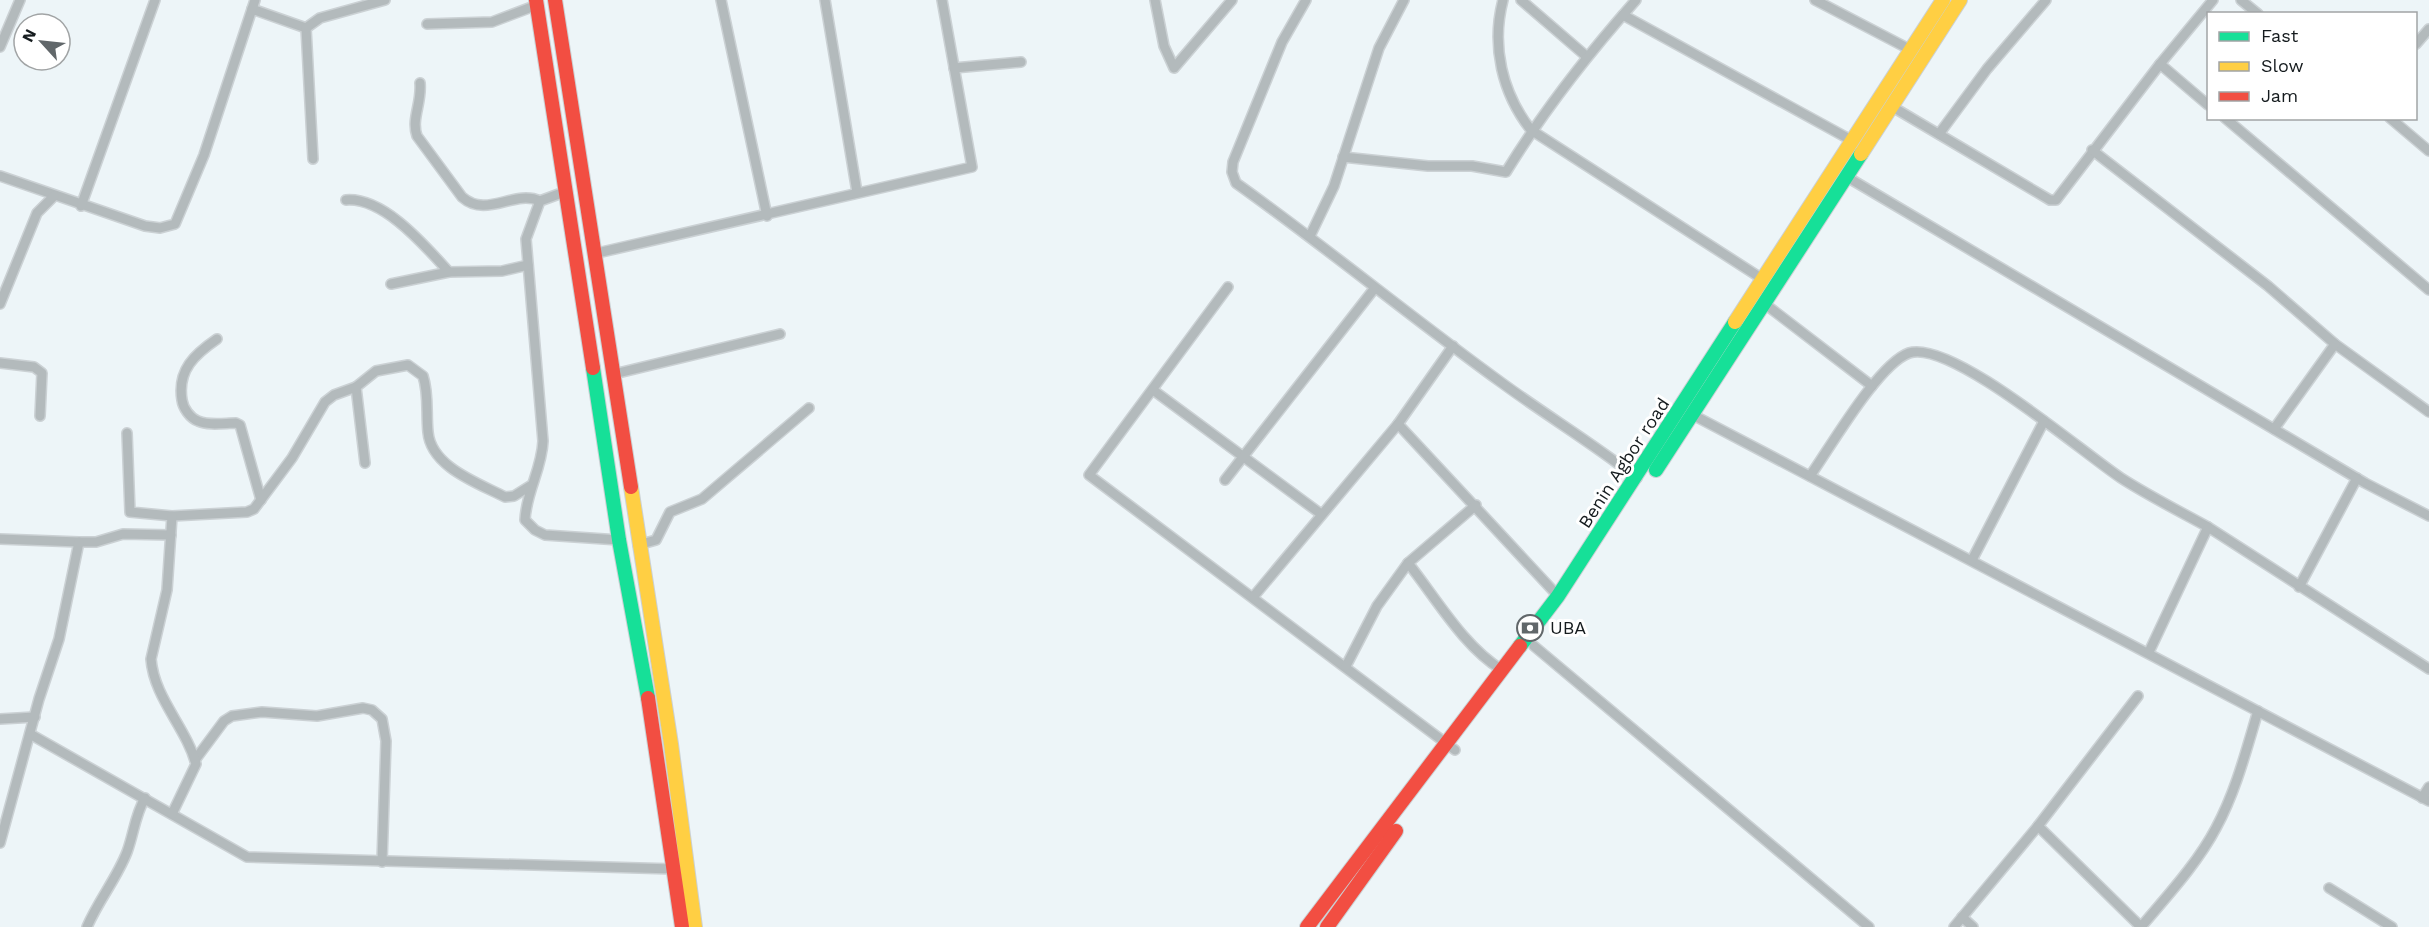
<svg xmlns="http://www.w3.org/2000/svg" width="2429" height="927" font-family="'Work Sans',sans-serif">
  <rect width="100%" height="100%" fill="#edf5f8"/>
  <g fill="none" stroke-linecap="round" stroke-linejoin="round">
    <defs>
      <g id="street">
        <path d="M721,0L767,216"/>
        <path d="M825,0L857,192"/>
        <path d="M1155,0L1164,46L1174,68L1232,0"/>
        <path d="M1306,0L1282,42L1233,162L1232,172L1236,183C1326,247 1412,318 1502,383C1547,416 1594,444 1637,478"/>
        <path d="M1503,0C1491,46 1502,93 1531,130L1764,280"/>
        <path d="M1521,0L1586,56"/>
        <path d="M1815,0L1911,50"/>
        <path d="M2241,0L2258,14"/>
        <path d="M252,9L306,28L313,159"/>
        <path d="M1623,15L1851,140"/>
        <path d="M427,24L492,22L537,5"/>
        <path d="M306,28L320,18L385,0"/>
        <path d="M2416,44L2429,29"/>
        <path d="M0,47L20,0"/>
        <path d="M2160,64L2208,105"/>
        <path d="M954,68L1021,62"/>
        <path d="M420,83C422,103 411,119 417,136L462,197C487,219 514,189 540,201"/>
        <path d="M1891,106L2050,200H2056L2160,64L2213,0"/>
        <path d="M2225,118L2429,290"/>
        <path d="M2390,118L2429,151"/>
        <path d="M1939,134L1987,69L2046,0"/>
        <path d="M2092,150L2268,286L2335,344L2429,412"/>
        <path d="M1343,157L1428,166H1472L1506,172C1544,110 1588,54 1636,0"/>
        <path d="M0,176L145,226L160,228L175,224L204,155L255,0"/>
        <path d="M1847,177L2365,483L2429,516"/>
        <path d="M567,191L540,201L526,239L543,441C542,469 526,492 525,520L535,530L545,535L619,540"/>
        <path d="M346,200C384,197 425,246 449,272"/>
        <path d="M81,206L155,0"/>
        <path d="M1310,236L1334,186L1379,48L1404,0"/>
        <path d="M593,254L972,167L942,0"/>
        <path d="M391,284L449,272L502,271L528,265"/>
        <path d="M1228,287L1089,475L1455,750"/>
        <path d="M0,304L37,213L54,196"/>
        <path d="M1765,304L1872,386"/>
        <path d="M217,339C195,354 177,370 182,400C183,408 190,418 198,421C209,426 225,423 236,423L240,425L261,500"/>
        <path d="M0,363L34,367L42,373L40,416"/>
        <path d="M614,374L780,334"/>
        <path d="M1153,390L1321,514"/>
        <path d="M1693,415L2429,801"/>
        <path d="M1398,424L1558,596"/>
        <path d="M2274,429L2335,344"/>
        <path d="M127,433L130,512L172,516L247,512L254,509L292,458L325,402L334,395L356,387"/>
        <path d="M365,463L356,387L376,371L408,365L423,376C429,394 426,414 428,432C431,467 478,483 505,497L514,496L530,486"/>
        <path d="M1810,476C1830,448 1878,364 1909,353C1951,339 2083,453 2121,478C2149,496 2179,511 2208,527"/>
        <path d="M1225,480L1374,289"/>
        <path d="M0,539L79,542H96L123,534L171,535"/>
        <path d="M638,545L656,540L670,512L702,499L809,408"/>
        <path d="M1972,560L2044,421"/>
        <path d="M1408,563C1436,598 1463,646 1502,670"/>
        <path d="M2299,587L2357,478"/>
        <path d="M1254,596L1398,424L1453,346"/>
        <path d="M1534,646L1869,927"/>
        <path d="M2149,652L2208,527L2429,669"/>
        <path d="M1346,666L1377,606L1408,563L1476,505"/>
        <path d="M0,719L35,717"/>
        <path d="M30,734L247,857L674,869"/>
        <path d="M195,760L224,721L232,716L262,712L317,716L363,708L372,710L382,719L386,741L382,862"/>
        <path d="M2422,798L2429,787"/>
        <path d="M172,814L196,764C186,727 154,698 151,659L167,590L172,516"/>
        <path d="M2038,826L2141,927"/>
        <path d="M0,843L39,699L59,639L79,542"/>
        <path d="M2329,888L2392,927"/>
        <path d="M1962,917L1973,927"/>
        <path d="M87,927C98,901 117,878 127,852C134,833 135,815 145,798"/>
        <path d="M1954,927L2038,826L2138,696"/>
        <path d="M2141,927C2167,896 2197,864 2216,828C2236,791 2246,751 2258,711"/>
      </g>
      <g id="fast">
        <path d="M593,368L619,540L648,698"/>
        <path d="M1656,470L1861,154"/>
        <path d="M1520,646L1558,596L1735,322"/>
      </g>
      <g id="slow">
        <path d="M1861,154L1960,0"/>
        <path d="M1735,322L1943,0"/>
        <path d="M631,487L671,744L695,927"/>
      </g>
      <g id="jam">
        <path d="M536,0L593,368"/>
        <path d="M555,0L631,487"/>
        <path d="M648,698L682,927"/>
        <path d="M1307,927L1520,646"/>
        <path d="M1327,927L1396,831"/>
      </g>
    </defs>
    <use href="#street" stroke="#cbd1d4" stroke-width="12"/>
    <use href="#fast" stroke="#cbd1d4" stroke-width="16"/>
    <use href="#slow" stroke="#cbd1d4" stroke-width="16"/>
    <use href="#jam" stroke="#cbd1d4" stroke-width="16"/>
    <use href="#street" stroke="#b3babc" stroke-width="9"/>
    <use href="#fast" stroke="#16e098" stroke-width="14"/>
    <use href="#slow" stroke="#ffcf43" stroke-width="14"/>
    <use href="#jam" stroke="#f24e42" stroke-width="14"/>
  </g>
  <defs>
    <symbol id="bank-ring" viewBox="-11 -11 22 22"><circle r="9.5" fill="#fff" stroke="#61676a" stroke-width="1.5"/><path d="M-6-4H6V4H-6ZM0-2.3a2.3 2.3 0 1 0 0 4.6a2.3 2.3 0 1 0 0-4.6Z" fill="#61676a"/></symbol>
  </defs>
  <g fill-rule="evenodd">
    <use href="#bank-ring" x="1515" y="613" width="30" height="30"/>
  </g>
  <g text-anchor="middle" stroke-width="6" stroke-linejoin="round" paint-order="stroke">
    <g font-size="18" fill="#151b1e" stroke="#fff">
      <text transform="translate(1624 463) rotate(-57)" y="6">Benin Agbor road</text>
    </g>
    <g font-size="18" fill="#151b1e" stroke="#fff" text-anchor="start">
      <text x="1550" y="634">UBA</text>
    </g>
  </g>
  <rect x="2207" y="12" width="210" height="108" fill="#ffffff" stroke="#a1a4a5" stroke-width="1.5"/>
  <rect x="2219" y="32" width="30" height="9" fill="#16e098" stroke="#a1a4a5" stroke-width="1.5"/>
  <text x="2261" y="42" font-size="18" fill="#151b1e">Fast</text>
  <rect x="2219" y="62" width="30" height="9" fill="#ffcf43" stroke="#a1a4a5" stroke-width="1.5"/>
  <text x="2261" y="72" font-size="18" fill="#151b1e">Slow</text>
  <rect x="2219" y="92" width="30" height="9" fill="#f24e42" stroke="#a1a4a5" stroke-width="1.5"/>
  <text x="2261" y="102" font-size="18" fill="#151b1e">Jam</text>
  <g transform="translate(42 42) rotate(297)"><circle r="28" fill="#ffffff" stroke="#a1a4a5" stroke-width="1.5"/>
  <path d="M0-4.5L10 22L0 15L-10 22Z" fill="#61676a"/>
  <text y="-9" font-size="16" font-weight="bold" text-anchor="middle" fill="#151b1e">N</text>
  </g>
</svg>
